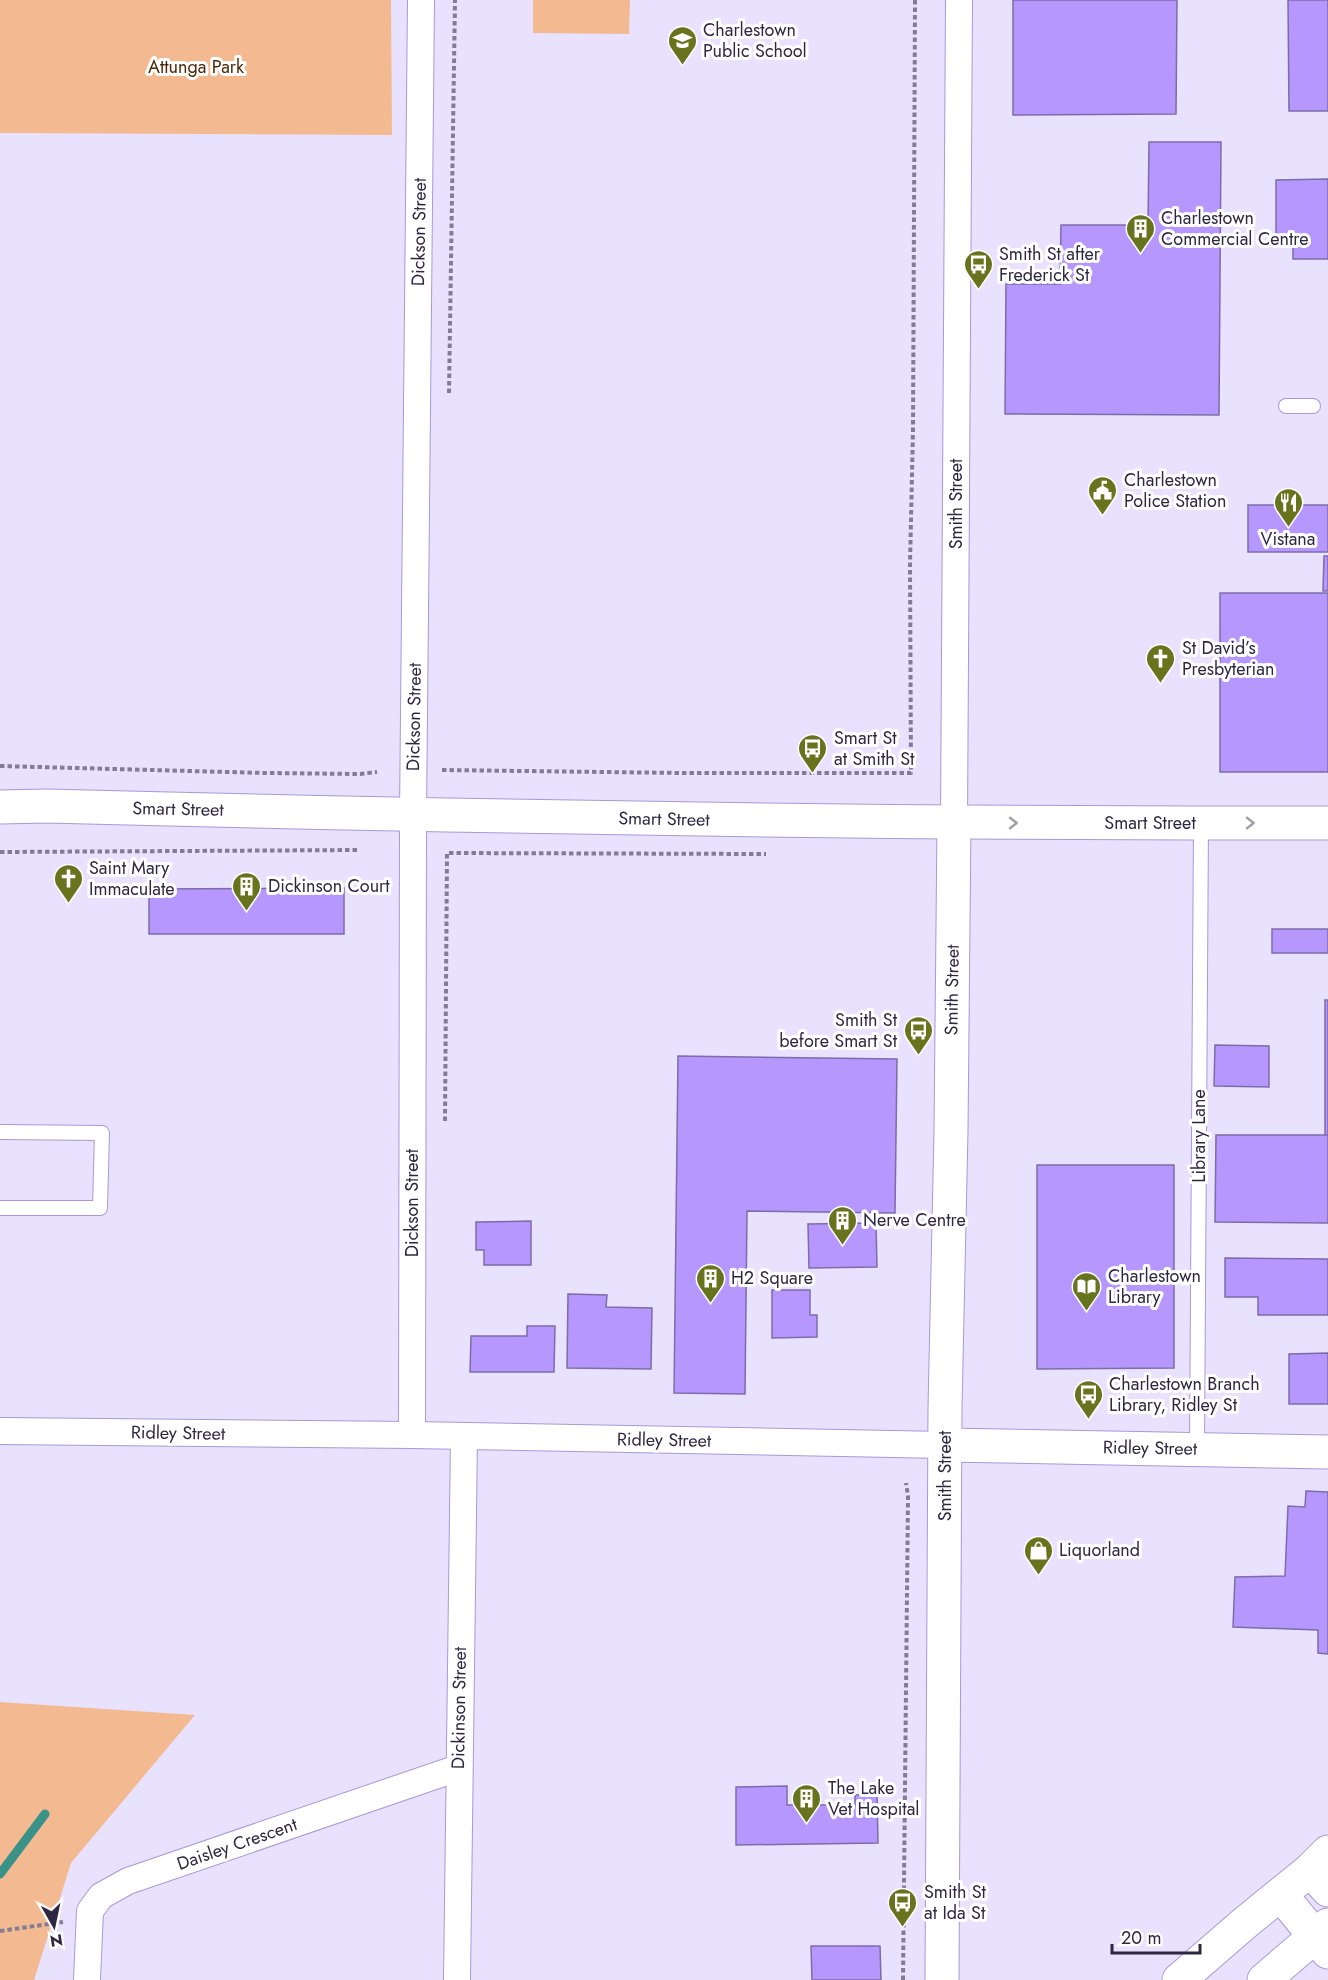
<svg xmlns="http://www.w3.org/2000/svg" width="1328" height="1980" font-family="Jost,sans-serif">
  <rect width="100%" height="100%" fill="#e9e2fe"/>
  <g fill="#f3ba91">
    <path d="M0,0H391L392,135L0,133Z"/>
    <path d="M533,0H630L629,34L533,33Z"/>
    <path d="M0,1702L195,1715L71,1863L34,1980H0Z"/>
  </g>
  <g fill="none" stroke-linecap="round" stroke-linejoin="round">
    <path stroke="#3b9288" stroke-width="9" d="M0,1874L45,1814"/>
  </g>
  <g fill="#b597fd" stroke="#7d6ca9" stroke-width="1.5">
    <path d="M1013,0H1177L1176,114L1013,115Z"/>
    <path d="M1288,0H1328V111H1289Z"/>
    <path d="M1149,142H1221L1219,415L1005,414L1006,284H1060L1061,225H1148Z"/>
    <path d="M1328,179V259H1293V236L1276,237V180Z"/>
    <rect x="1248" y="505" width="80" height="47"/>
    <path d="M1324,556H1328V591H1323Z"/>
    <rect x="1220" y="593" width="108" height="179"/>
    <path d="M344,888V934H149V889Z"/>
    <rect x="1272" y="929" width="56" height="24"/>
    <rect x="1325" y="1000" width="3" height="135"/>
    <path d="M1215,1045L1269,1046V1087L1214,1086Z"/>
    <path d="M678,1056L897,1059L895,1213L747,1211L745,1394L674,1393Z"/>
    <path d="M1216,1135H1328V1223L1215,1222Z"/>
    <path d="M1037,1165H1174V1368L1037,1369Z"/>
    <path d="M531,1221V1265H484V1250H476V1222Z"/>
    <path d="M876,1223L877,1267L809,1268L808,1224Z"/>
    <path d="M1225,1258L1328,1259V1315H1258V1297H1225Z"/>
    <path d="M772,1290H810V1315H817V1337L772,1338Z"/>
    <path d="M568,1294L607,1295L606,1307L652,1308L651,1369L567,1368Z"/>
    <path d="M527,1326H555L554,1372H470L471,1336H527Z"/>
    <path d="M1328,1353V1404H1289V1354Z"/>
    <path d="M1306,1491L1328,1492V1654L1318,1653V1630L1233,1627L1235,1577L1285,1576L1288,1506L1305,1507Z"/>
    <path d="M787,1786V1805H855V1795L877,1794L878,1843L736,1845V1787Z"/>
    <path d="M811,1946H880L881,1980H812Z"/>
  </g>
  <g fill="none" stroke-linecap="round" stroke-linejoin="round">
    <defs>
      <g id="lane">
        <path d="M1286,406H1313"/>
        <path d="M0,1132L102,1133L100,1208H0"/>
        <path d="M1197,1449L1201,823"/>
      </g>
      <g id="street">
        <path d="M954,823L959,0"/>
        <path d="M0,1431L412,1435L945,1445"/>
        <path d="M412,1435L413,816L421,0"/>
        <path d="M87,1980L90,1911L101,1896L128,1881L458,1768"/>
        <path d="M457,1980L464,1436"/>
      </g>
      <g id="secondary">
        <path d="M0,807L47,806C474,817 901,824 1328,823"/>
        <path d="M945,1445L1328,1452"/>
        <path d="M942,1980L945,1408L951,1131L954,823"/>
      </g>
      <g id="primary">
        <path d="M1310,1870L1328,1890"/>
        <path d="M1281,1895L1328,1952"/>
      </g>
      <g id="highway">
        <path d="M1179,1980L1246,1922L1310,1870L1328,1852"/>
        <path d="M1264,1980L1328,1925"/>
      </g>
    </defs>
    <use href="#lane" stroke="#a998d7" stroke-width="16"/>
    <use href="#street" stroke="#a998d7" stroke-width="28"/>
    <use href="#secondary" stroke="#a998d7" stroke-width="35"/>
    <use href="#primary" stroke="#a998d7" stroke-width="35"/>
    <use href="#highway" stroke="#a998d7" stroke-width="35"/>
    <g stroke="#837c97" stroke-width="4" stroke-dasharray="4.5 3" stroke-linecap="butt">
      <path d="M449,393L455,0"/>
      <path d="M0,766L266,773L360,774L377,772"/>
      <path d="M442,770L684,773H911L910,565L913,430L915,0"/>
      <path d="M0,852L360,850"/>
      <path d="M445,1121L447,853L766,854"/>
      <path d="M0,1931L63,1922"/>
      <path d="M903,1980L908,1496L906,1483"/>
    </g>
    <use href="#lane" stroke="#fff" stroke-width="14"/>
    <use href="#street" stroke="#fff" stroke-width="26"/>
    <use href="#secondary" stroke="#fff" stroke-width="33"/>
    <use href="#primary" stroke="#fff" stroke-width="33"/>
    <use href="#highway" stroke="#fff" stroke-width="33"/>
  </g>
  <defs><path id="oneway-chevron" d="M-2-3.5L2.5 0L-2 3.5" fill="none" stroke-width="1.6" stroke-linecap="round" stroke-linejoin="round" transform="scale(1.5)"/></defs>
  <g stroke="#a19eaa">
    <use href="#oneway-chevron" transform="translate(1013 823)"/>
    <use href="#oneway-chevron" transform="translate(1250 823)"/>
  </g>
  <defs>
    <symbol id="school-pin" viewBox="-11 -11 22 30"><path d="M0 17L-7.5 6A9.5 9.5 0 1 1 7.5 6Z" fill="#68731d" stroke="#fff"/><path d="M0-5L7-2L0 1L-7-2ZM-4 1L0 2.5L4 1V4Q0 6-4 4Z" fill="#fff"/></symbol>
    <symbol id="building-pin" viewBox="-11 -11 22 30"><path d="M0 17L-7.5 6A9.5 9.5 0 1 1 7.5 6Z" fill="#68731d" stroke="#fff"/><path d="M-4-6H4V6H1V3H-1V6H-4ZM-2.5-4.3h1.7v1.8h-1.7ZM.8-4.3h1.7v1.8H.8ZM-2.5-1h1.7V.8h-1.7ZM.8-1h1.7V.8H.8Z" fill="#fff"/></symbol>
    <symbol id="bus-pin" viewBox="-11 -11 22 30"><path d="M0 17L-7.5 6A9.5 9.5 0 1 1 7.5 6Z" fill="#68731d" stroke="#fff"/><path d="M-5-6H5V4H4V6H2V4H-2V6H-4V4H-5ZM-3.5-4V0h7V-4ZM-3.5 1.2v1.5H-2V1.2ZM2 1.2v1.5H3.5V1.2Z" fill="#fff"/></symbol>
    <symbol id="civic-pin" viewBox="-11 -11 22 30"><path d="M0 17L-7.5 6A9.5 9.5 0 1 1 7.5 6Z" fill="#68731d" stroke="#fff"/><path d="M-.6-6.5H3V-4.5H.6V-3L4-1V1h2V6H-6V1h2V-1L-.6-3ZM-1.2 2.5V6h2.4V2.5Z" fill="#fff"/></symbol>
    <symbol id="restaurant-pin" viewBox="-11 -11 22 30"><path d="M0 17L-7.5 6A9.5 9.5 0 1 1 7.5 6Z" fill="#68731d" stroke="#fff"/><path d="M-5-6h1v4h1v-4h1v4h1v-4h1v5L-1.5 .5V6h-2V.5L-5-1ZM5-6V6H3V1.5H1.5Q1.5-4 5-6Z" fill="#fff"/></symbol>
    <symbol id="church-pin" viewBox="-11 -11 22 30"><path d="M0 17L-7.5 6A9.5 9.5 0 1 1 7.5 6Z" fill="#68731d" stroke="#fff"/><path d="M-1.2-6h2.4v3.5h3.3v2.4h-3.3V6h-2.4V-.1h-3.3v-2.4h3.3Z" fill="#fff"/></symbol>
    <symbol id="library-pin" viewBox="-11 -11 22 30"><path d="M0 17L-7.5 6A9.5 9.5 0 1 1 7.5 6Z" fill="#68731d" stroke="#fff"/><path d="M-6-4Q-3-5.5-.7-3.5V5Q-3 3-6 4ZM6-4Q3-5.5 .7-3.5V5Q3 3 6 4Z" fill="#fff"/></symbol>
    <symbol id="shop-pin" viewBox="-11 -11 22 30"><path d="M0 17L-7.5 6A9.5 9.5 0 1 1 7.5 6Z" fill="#68731d" stroke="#fff"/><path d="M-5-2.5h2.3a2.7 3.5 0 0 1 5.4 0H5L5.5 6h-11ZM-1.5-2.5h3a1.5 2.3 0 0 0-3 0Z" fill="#fff"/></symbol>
  </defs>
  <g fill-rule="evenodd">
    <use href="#school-pin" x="666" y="24" width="33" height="45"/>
    <use href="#building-pin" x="1124" y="212" width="33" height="45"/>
    <use href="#bus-pin" x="962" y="248" width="33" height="45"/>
    <use href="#civic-pin" x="1086" y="474" width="33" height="45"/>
    <use href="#restaurant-pin" x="1272" y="486" width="33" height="45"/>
    <use href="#church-pin" x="1144" y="642" width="33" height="45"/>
    <use href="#bus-pin" x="796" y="732" width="33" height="45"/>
    <use href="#church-pin" x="52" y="862" width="33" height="45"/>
    <use href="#building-pin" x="230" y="870" width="33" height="45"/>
    <use href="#bus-pin" x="902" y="1014" width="33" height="45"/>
    <use href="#building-pin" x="826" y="1204" width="33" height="45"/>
    <use href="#building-pin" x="694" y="1262" width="33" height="45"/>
    <use href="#library-pin" x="1070" y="1270" width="33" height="45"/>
    <use href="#bus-pin" x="1072" y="1378" width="33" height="45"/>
    <use href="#shop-pin" x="1022" y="1534" width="33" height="45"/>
    <use href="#building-pin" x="790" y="1782" width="33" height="45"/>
    <use href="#bus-pin" x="886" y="1886" width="33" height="45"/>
  </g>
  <g text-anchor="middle" stroke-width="6" stroke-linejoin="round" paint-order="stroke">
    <g font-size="18" fill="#2e2741" stroke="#fff" text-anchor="start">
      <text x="703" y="36">Charlestown<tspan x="703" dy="21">Public School</tspan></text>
      <text x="1161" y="224">Charlestown<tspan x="1161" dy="21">Commercial Centre</tspan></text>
      <text x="999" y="260">Smith St after<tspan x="999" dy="21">Frederick St</tspan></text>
      <text x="1124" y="486">Charlestown<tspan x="1124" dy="21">Police Station</tspan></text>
      <text x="1288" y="545" text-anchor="middle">Vistana</text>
      <text x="1182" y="654">St David’s<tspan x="1182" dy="21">Presbyterian</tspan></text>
      <text x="834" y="744">Smart St<tspan x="834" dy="21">at Smith St</tspan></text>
      <text x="89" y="874">Saint Mary<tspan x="89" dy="21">Immaculate</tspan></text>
      <text x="268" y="892">Dickinson Court</text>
      <text x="897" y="1026" text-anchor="end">Smith St<tspan x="897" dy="21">before Smart St</tspan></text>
      <text x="863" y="1226">Nerve Centre</text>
      <text x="1108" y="1282">Charlestown<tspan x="1108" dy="21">Library</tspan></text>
      <text x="731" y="1284">H2 Square</text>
      <text x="1109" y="1390">Charlestown Branch<tspan x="1109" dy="21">Library, Ridley St</tspan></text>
      <text x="1059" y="1556">Liquorland</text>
      <text x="828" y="1794">The Lake<tspan x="828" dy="21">Vet Hospital</tspan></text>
      <text x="924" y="1898">Smith St<tspan x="924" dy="21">at Ida St</tspan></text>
    </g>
    <g font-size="18" fill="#4c2706" stroke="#fff">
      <text x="196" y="73">Attunga Park</text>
    </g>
    <g font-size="18" fill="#2e2741" stroke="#fff">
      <text transform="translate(419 232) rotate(-89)" y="6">Dickson Street</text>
      <text transform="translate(956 504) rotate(-90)" y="6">Smith Street</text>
      <text transform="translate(414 717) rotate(-89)" y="6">Dickson Street</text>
      <text transform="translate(178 809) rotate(1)" y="6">Smart Street</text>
      <text transform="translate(664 819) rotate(1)" y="6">Smart Street</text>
      <text x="1150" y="829">Smart Street</text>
      <text transform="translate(952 990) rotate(-89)" y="6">Smith Street</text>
      <text transform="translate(1199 1136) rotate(-90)" y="6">Library Lane</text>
      <text transform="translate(412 1203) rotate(-90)" y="6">Dickson Street</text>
      <text transform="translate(178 1433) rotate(1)" y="6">Ridley Street</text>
      <text transform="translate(664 1440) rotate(1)" y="6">Ridley Street</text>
      <text transform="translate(1150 1448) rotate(1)" y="6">Ridley Street</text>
      <text transform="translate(945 1476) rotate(-90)" y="6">Smith Street</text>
      <text transform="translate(459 1708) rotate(-89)" y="6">Dickinson Street</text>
      <text transform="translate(237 1844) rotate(-19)" y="6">Daisley Crescent</text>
    </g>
  </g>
  <g transform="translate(54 1926) rotate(171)" stroke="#ffffff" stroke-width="4.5" paint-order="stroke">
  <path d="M0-4.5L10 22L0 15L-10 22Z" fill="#2e2741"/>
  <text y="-9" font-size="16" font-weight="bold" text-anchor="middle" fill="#2e2741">N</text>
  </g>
  <path d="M1112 1944v9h88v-9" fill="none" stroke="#2e2741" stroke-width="3"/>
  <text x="1121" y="1944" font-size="18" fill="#2e2741" stroke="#ffffff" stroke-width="4.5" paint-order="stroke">20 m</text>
</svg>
